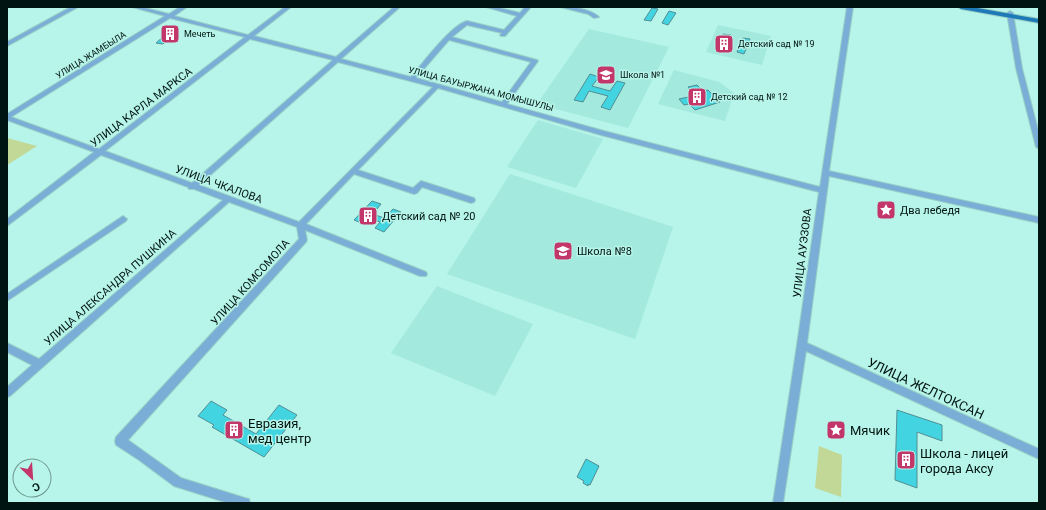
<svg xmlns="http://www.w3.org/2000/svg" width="1046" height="510" font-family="Roboto,sans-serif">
  <rect width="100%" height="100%" fill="#b7f4e9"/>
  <g fill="#a3e9dd">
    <path d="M718,25L771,36L762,65L706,52Z"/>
    <path d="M589,29L669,47L628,128L537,104Z"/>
    <path d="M674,70L719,82L734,93L725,121L658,104Z"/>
    <path d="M538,120L603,139L576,188L507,167Z"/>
    <path d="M510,174L673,227L635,339L447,274Z"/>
    <path d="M437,286L533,324L495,396L391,353Z"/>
  </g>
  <g fill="#c2d897">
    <path d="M7,138L37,146L7,165Z"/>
    <path d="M819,446L842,455L841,497L815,488Z"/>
  </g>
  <g fill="#42d5e1" stroke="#528e94">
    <path d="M652,8L658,9L651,21L644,20Z"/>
    <path d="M669,11L676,13L668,25L662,23Z"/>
    <path d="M172,29H179L163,44L156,43Z"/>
    <path d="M723,34L731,35L726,50L717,48Z"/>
    <path d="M743,38L750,39L744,54L737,52Z"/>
    <path d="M590,74L599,77L592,86L610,91L617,81L625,83L610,110L601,107L608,96L589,91L583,102L574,100Z"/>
    <path d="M697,85L703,91L708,90L720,102L695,110L689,104L684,105L679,99L693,96L692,94H694L688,87Z"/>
    <path d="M372,201L381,204L373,214L384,218L393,209L401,212L384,232L375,228L380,222L369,218L364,224L354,220Z"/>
    <path d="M211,401L227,410L223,415L256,434L279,405L297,415L264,457L212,427L214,425L198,416Z"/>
    <path d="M897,410L942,425V441L917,432V488L895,480Z"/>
    <path d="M586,459L599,466L590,485L588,484V486L583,483L584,481L577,477Z"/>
  </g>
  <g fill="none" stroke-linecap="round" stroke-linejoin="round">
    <defs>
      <g id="minor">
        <path d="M71,7H78L7,46V42Z"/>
        <path d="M132,7H141L169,14L180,7H187L174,16L248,35L285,7H291L254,36L336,57L394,7H400L341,59L411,77C423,63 451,25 467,21L504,30L517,16L486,7H495L520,13L525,7H531L505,36H501L500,35L502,33L467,25L452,37L537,60L538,61L507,104L604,131L820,187L847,7H853L829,171L1039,217V223L829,176L807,343L1039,449V459L806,351L783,503H773L797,345L819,192L601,135L438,88L358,170L413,188L421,181L474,198L475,200L474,202L471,203L422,187L417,193L414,194L354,174L306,224L426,272L427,274L426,276H420L305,230L307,240L306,242L128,440L181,478L245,498L249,499L250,503H228L174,486L139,460L116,445L115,441L116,437L299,239L297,227L229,202L10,396L7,397V387L32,365L7,352V343L39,359L223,200L194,189H189L188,187L101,155L7,226V219L94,152L7,120V114L165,16ZM170,18L245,37L99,149L11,117ZM250,39L333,60L192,183L105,151ZM449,40L531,62L502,102L416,78ZM338,62L433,87L299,222L199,185Z"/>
        <path d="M560,7C573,7 589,8 599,17L594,18L588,14Z"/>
        <path d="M1010,11L1013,13L1022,68L1039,134V149L1036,147L1016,68L1007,13Z"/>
        <path d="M123,216L127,219L126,221L7,301V294Z"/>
      </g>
      <path id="major" d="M958,7H972L1039,19V23L961,9Z"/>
    </defs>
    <use href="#minor" stroke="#9ad0c6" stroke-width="2"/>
    <use href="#major" stroke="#9ad0c6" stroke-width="2"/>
    <use href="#minor" fill="#7aaed7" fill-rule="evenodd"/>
    <use href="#major" fill="#1e7ab6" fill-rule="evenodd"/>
  </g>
  <defs>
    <symbol id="building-square" viewBox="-11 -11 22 22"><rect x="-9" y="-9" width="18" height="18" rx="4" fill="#c23669" stroke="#b7f4e9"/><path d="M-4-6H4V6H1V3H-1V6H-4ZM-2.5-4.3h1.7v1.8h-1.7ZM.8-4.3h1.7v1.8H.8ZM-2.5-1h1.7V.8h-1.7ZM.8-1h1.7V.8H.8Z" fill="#fff"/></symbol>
    <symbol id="school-square" viewBox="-11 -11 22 22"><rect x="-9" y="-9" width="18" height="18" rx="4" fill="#c23669" stroke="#b7f4e9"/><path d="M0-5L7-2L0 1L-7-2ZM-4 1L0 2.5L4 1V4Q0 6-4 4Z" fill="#fff"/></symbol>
    <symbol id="sight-square" viewBox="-11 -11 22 22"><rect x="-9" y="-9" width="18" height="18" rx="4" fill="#c23669" stroke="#b7f4e9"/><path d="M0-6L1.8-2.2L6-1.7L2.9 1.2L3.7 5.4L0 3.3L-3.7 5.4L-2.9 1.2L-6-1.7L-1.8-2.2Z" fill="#fff"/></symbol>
  </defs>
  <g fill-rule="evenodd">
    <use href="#building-square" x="159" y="23" width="22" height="22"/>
    <use href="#building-square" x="713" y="33" width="22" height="22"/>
    <use href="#school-square" x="595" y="64" width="22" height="22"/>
    <use href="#building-square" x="686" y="86" width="22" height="22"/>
    <use href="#sight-square" x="875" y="199" width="22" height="22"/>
    <use href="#building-square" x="357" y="205" width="22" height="22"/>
    <use href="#school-square" x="552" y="240" width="22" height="22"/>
    <use href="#building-square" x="223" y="419" width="22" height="22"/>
    <use href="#sight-square" x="825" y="419" width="22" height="22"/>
    <use href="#building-square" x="895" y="449" width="22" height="22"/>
  </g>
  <g text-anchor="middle" stroke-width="3" stroke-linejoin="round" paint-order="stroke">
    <g font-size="9" fill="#001411" stroke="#b7f4e9" text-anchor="start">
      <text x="184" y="37">Мечеть</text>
      <text x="738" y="47">Детский сад № 19</text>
      <text x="620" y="78">Школа №1</text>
      <text x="711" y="100">Детский сад № 12</text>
    </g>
    <g font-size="9" fill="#001411" stroke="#b7f4e9">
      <text transform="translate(91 55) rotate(-32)" y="3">УЛИЦА ЖАМБЫЛА</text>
      <text transform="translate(481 89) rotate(15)" y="3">УЛИЦА БАУЫРЖАНА МОМЫШУЛЫ</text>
    </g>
    <g font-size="11" fill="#001411" stroke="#b7f4e9">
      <text transform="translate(141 107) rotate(-37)" y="4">УЛИЦА КАРЛА МАРКСА</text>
      <text transform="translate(219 184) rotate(20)" y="4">УЛИЦА ЧКАЛОВА</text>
      <text transform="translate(802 253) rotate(-83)" y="4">УЛИЦА АУЭЗОВА</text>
      <text transform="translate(250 282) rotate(-48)" y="4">УЛИЦА КОМСОМОЛА</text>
      <text transform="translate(110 287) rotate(-41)" y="4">УЛИЦА АЛЕКСАНДРА ПУШКИНА</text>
    </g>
    <g font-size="11" fill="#001411" stroke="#b7f4e9" text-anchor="start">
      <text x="900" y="214">Два лебедя</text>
      <text x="382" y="220">Детский сад № 20</text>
      <text x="577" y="255">Школа №8</text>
    </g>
    <g font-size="13" fill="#001411" stroke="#b7f4e9">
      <text transform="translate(926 388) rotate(25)" y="5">УЛИЦА ЖЕЛТОКСАН</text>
    </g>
    <g font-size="13" fill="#001411" stroke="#b7f4e9" text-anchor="start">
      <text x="248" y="428">Евразия,<tspan x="248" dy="15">мед центр</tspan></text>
      <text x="850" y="435">Мячик</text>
      <text x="920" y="458">Школа - лицей<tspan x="920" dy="15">города Аксу</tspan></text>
    </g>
  </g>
  <rect width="1046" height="510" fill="none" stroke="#001411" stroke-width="16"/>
  <g transform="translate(32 478) rotate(155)"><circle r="19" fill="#b7f4e9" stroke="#6e9a93"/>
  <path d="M0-3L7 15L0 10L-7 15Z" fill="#c23669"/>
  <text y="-6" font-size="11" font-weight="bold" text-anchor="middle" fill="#001411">С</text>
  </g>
</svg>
